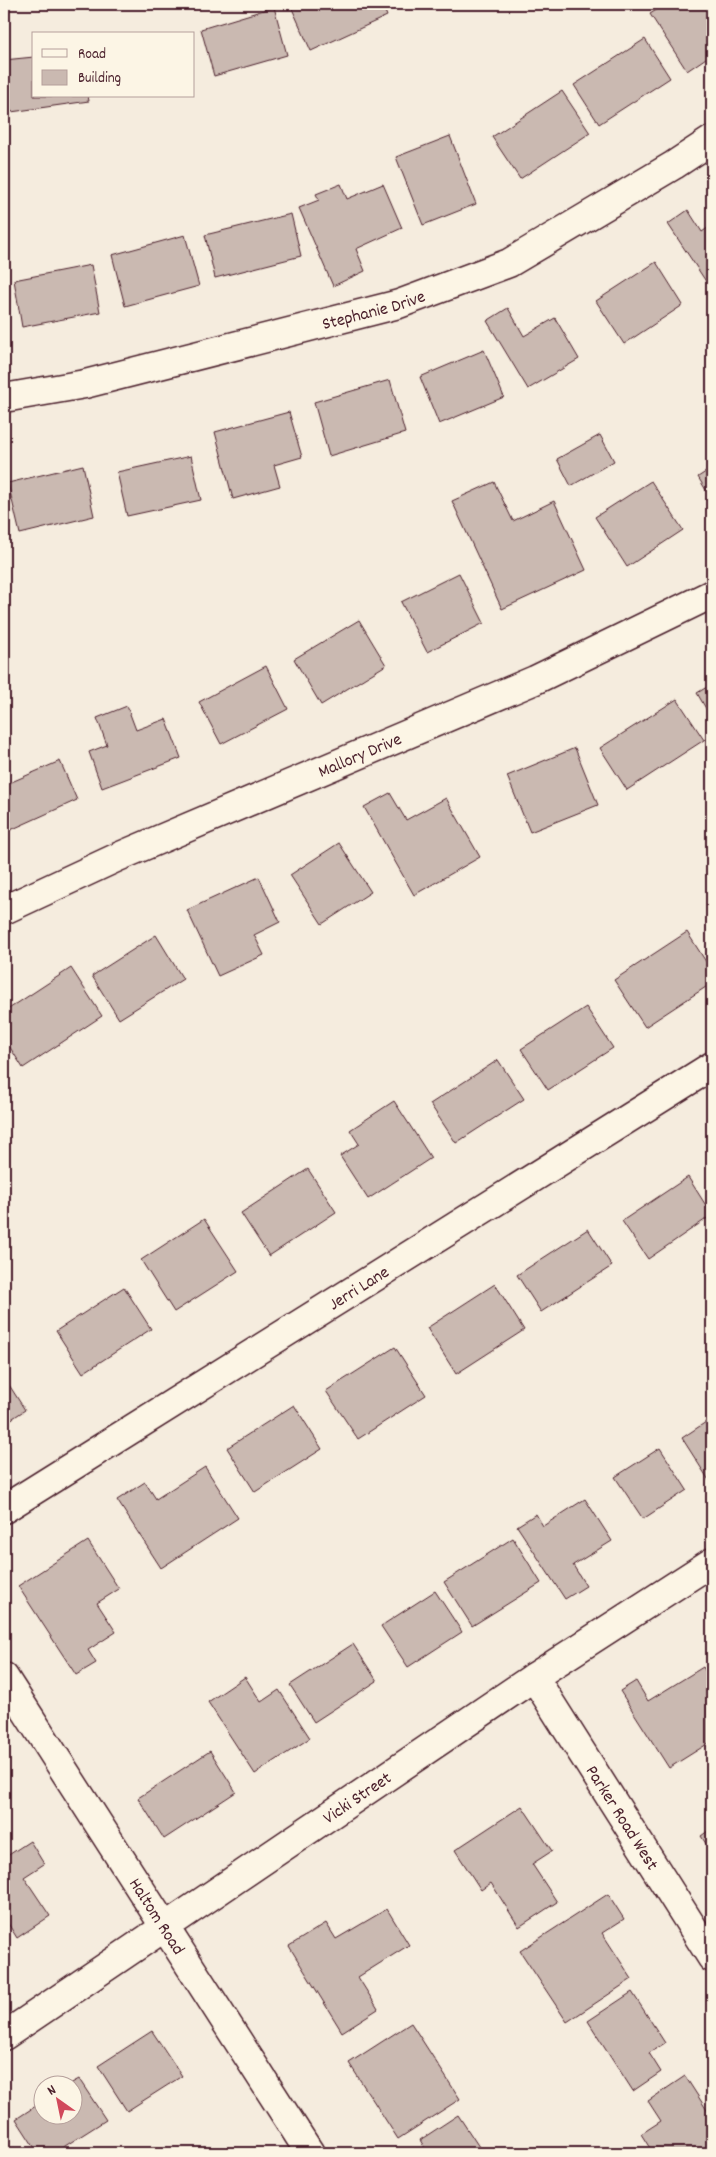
<svg xmlns="http://www.w3.org/2000/svg" width="716" height="2157" font-family="Dekko,sans-serif">
  <rect width="100%" height="100%" fill="#f5ecde"/>
  <filter id="ink" filterUnits="userSpaceOnUse"><feTurbulence type="fractalNoise" baseFrequency=".02" numOctaves="2"/><feDisplacementMap in="SourceGraphic" scale="10" xChannelSelector="R" yChannelSelector="G"/><feConvolveMatrix kernelMatrix="1 2 1 2 8 2 1 2 1" color-interpolation-filters="sRGB"/></filter>
  <g filter="url(#ink)">
    <g fill="#cab9b1" stroke="#4a1f2b">
      <path d="M290,4H382L387,16L311,51Z"/>
      <path d="M666,4H712V54L687,71L650,14Z"/>
      <path d="M274,7L287,55L214,76L201,29Z"/>
      <path d="M645,39L670,78L599,124L574,85Z"/>
      <path d="M34,57V96H88L89,101L11,112L4,60Z"/>
      <path d="M562,91L590,133L520,179L492,137Z"/>
      <path d="M450,136L476,204L423,225L396,157Z"/>
      <path d="M341,184L347,199L383,184L402,228L356,249L365,271L333,286L299,208L319,200L316,194Z"/>
      <path d="M688,210L702,232L712,225V284L709,286L668,224Z"/>
      <path d="M291,214L301,256L215,278L205,235Z"/>
      <path d="M185,235L199,286L125,306L112,255Z"/>
      <path d="M656,262L683,305L624,344L596,301Z"/>
      <path d="M91,265L100,312L22,327L14,280Z"/>
      <path d="M508,308L524,336L555,318L579,359L528,389L487,321Z"/>
      <path d="M484,350L504,397L439,424L420,377Z"/>
      <path d="M390,380L405,433L329,456L314,402Z"/>
      <path d="M289,412L302,457L274,465L280,486L233,499L215,432Z"/>
      <path d="M600,435L614,461L571,486L557,459Z"/>
      <path d="M191,456L201,500L127,516L117,472Z"/>
      <path d="M83,465L94,516L20,534L8,483Z"/>
      <path d="M712,468V500L698,477Z"/>
      <path d="M651,481L683,530L627,567L595,517Z"/>
      <path d="M494,482L513,521L554,501L586,570L502,609L452,501Z"/>
      <path d="M459,573L484,623L427,652L401,602Z"/>
      <path d="M359,620L386,665L321,705L294,659Z"/>
      <path d="M266,666L288,709L221,744L199,702Z"/>
      <path d="M712,684V719L697,693Z"/>
      <path d="M677,699L704,740L627,790L600,748Z"/>
      <path d="M127,706L136,730L166,719L181,758L102,788L89,752L107,745L97,718Z"/>
      <path d="M575,748L598,805L530,832L507,776Z"/>
      <path d="M60,761L77,800L4,833V777L7,784Z"/>
      <path d="M390,793L406,820L446,798L480,857L414,895L364,807Z"/>
      <path d="M339,843L371,892L322,924L290,875Z"/>
      <path d="M259,877L280,922L254,935L264,955L218,976L187,910Z"/>
      <path d="M687,932L712,971V983L645,1027L614,980Z"/>
      <path d="M156,935L183,979L119,1019L92,976Z"/>
      <path d="M71,968L102,1016L23,1068L4,1038V1012Z"/>
      <path d="M586,1007L613,1048L548,1090L521,1049Z"/>
      <path d="M498,1060L524,1099L456,1143L430,1104Z"/>
      <path d="M394,1101L431,1158L368,1199L340,1156L359,1144L350,1130Z"/>
      <path d="M308,1169L336,1212L269,1256L241,1213Z"/>
      <path d="M688,1177L712,1215L648,1259L622,1221Z"/>
      <path d="M204,1219L238,1271L174,1312L141,1260Z"/>
      <path d="M588,1229L612,1266L541,1312L517,1275Z"/>
      <path d="M495,1284L524,1330L456,1374L427,1328Z"/>
      <path d="M124,1287L151,1329L83,1373L56,1331Z"/>
      <path d="M395,1347L426,1395L358,1439L326,1391Z"/>
      <path d="M4,1377L25,1410L4,1424Z"/>
      <path d="M294,1405L322,1449L255,1492L227,1448Z"/>
      <path d="M712,1418V1485L682,1438Z"/>
      <path d="M660,1448L687,1490L643,1519L615,1477Z"/>
      <path d="M205,1467L238,1518L161,1568L117,1500L145,1482L156,1499Z"/>
      <path d="M585,1499L612,1541L573,1565L586,1586L565,1599L517,1526L536,1514L543,1526Z"/>
      <path d="M513,1538L541,1583L472,1626L444,1582Z"/>
      <path d="M88,1541L119,1589L97,1603L116,1632L88,1650L96,1663L76,1675L18,1586Z"/>
      <path d="M435,1591L462,1632L408,1667L381,1626Z"/>
      <path d="M353,1644L377,1681L314,1722L290,1685Z"/>
      <path d="M703,1667L712,1682V1741L669,1768L620,1691L636,1681L648,1701Z"/>
      <path d="M245,1677L261,1702L279,1690L310,1738L255,1774L208,1702Z"/>
      <path d="M210,1751L236,1792L164,1839L138,1798Z"/>
      <path d="M522,1806L552,1851L532,1864L557,1902L519,1927L491,1883L481,1890L455,1850Z"/>
      <path d="M712,1828V1853L701,1836Z"/>
      <path d="M30,1841L44,1864L24,1877L50,1916L17,1938L4,1917V1858Z"/>
      <path d="M608,1894L624,1919L602,1933L632,1979L567,2022L520,1951Z"/>
      <path d="M387,1909L409,1945L358,1977L378,2009L342,2032L289,1946L326,1923L336,1939Z"/>
      <path d="M632,1992L665,2043L649,2053L661,2072L633,2091L588,2021Z"/>
      <path d="M411,2023L460,2099L398,2139L349,2063Z"/>
      <path d="M152,2031L182,2076L127,2111L98,2066Z"/>
      <path d="M685,2076L712,2118V2149L706,2153H653L641,2134L661,2121L648,2101Z"/>
      <path d="M79,2079L106,2120L54,2153H38L16,2119L42,2102V2114H72V2084H70Z"/>
      <path d="M458,2115L483,2153H428L420,2140Z"/>
    </g>
    <g fill="none" stroke-linecap="round" stroke-linejoin="round">
      <defs>
        <g id="minor">
          <path id="s1" d="M4,398L85,384L399,304L509,263L674,165L712,140"/>
          <path id="s2" d="M4,910L118,857L535,680L712,594"/>
          <path id="s3" d="M4,1509L712,1066"/>
          <path id="s4" d="M534,1677L712,1958"/>
          <path id="s5" d="M4,2036L534,1677L712,1562"/>
        </g>
        <g id="secondary">
          <path id="s6" d="M4,1677L310,2153"/>
        </g>
      </defs>
      <use href="#minor" stroke="#4a1f2b" stroke-width="31"/>
      <use href="#secondary" stroke="#4a1f2b" stroke-width="31"/>
      <use href="#minor" stroke="#fcf5e5" stroke-width="28"/>
      <use href="#secondary" stroke="#fcf5e5" stroke-width="28"/>
    </g>
  </g>
  <g text-anchor="middle" stroke-width="4" stroke-linejoin="round" paint-order="stroke">
    <g font-size="18" fill="#4a1f2b" stroke="#fcf5e5">
      <text dy="6" stroke="none"><textPath href="#s1" startOffset="380">Stephanie Drive</textPath></text>
      <text dy="6" stroke="none"><textPath href="#s2" startOffset="388">Mallory Drive</textPath></text>
      <text dy="6" stroke="none"><textPath href="#s3" startOffset="418">Jerri Lane</textPath></text>
      <text dy="6" stroke="none"><textPath href="#s5" startOffset="426">Vicki Street</textPath></text>
      <text dy="6" stroke="none"><textPath href="#s4" startOffset="166">Parker Road West</textPath></text>
      <text dy="6" stroke="none"><textPath href="#s6" startOffset="284">Haltom Road</textPath></text>
    </g>
  </g>
  <rect width="716" height="2157" fill="none" stroke="#fcf5e5" stroke-width="20"/>
  <rect x="10" y="10" width="696" height="2137" fill="none" stroke="#4a1f2b" stroke-width="2" filter="url(#ink)"/>
  <rect x="32" y="32" width="162" height="65" fill="#fcf5e5" stroke="#b59f9b"/>
  <rect x="42" y="49" width="25" height="8" fill="#fcf5e5" stroke="#b59f9b"/>
  <text x="78" y="58" font-size="15" fill="#4a1f2b">Road</text>
  <rect x="42" y="70" width="25" height="15" fill="#cab9b1" stroke="#b59f9b"/>
  <text x="78" y="82" font-size="15" fill="#4a1f2b">Building</text>
  <g transform="translate(58 2100) rotate(327)"><circle r="24" fill="#fcf5e5" stroke="#b59f9b"/>
  <path d="M0-4L9 19L0 12L-9 19Z" fill="#d1495b"/>
  <text y="-8" font-size="14" font-weight="bold" text-anchor="middle" fill="#4a1f2b">N</text>
  </g>
</svg>
